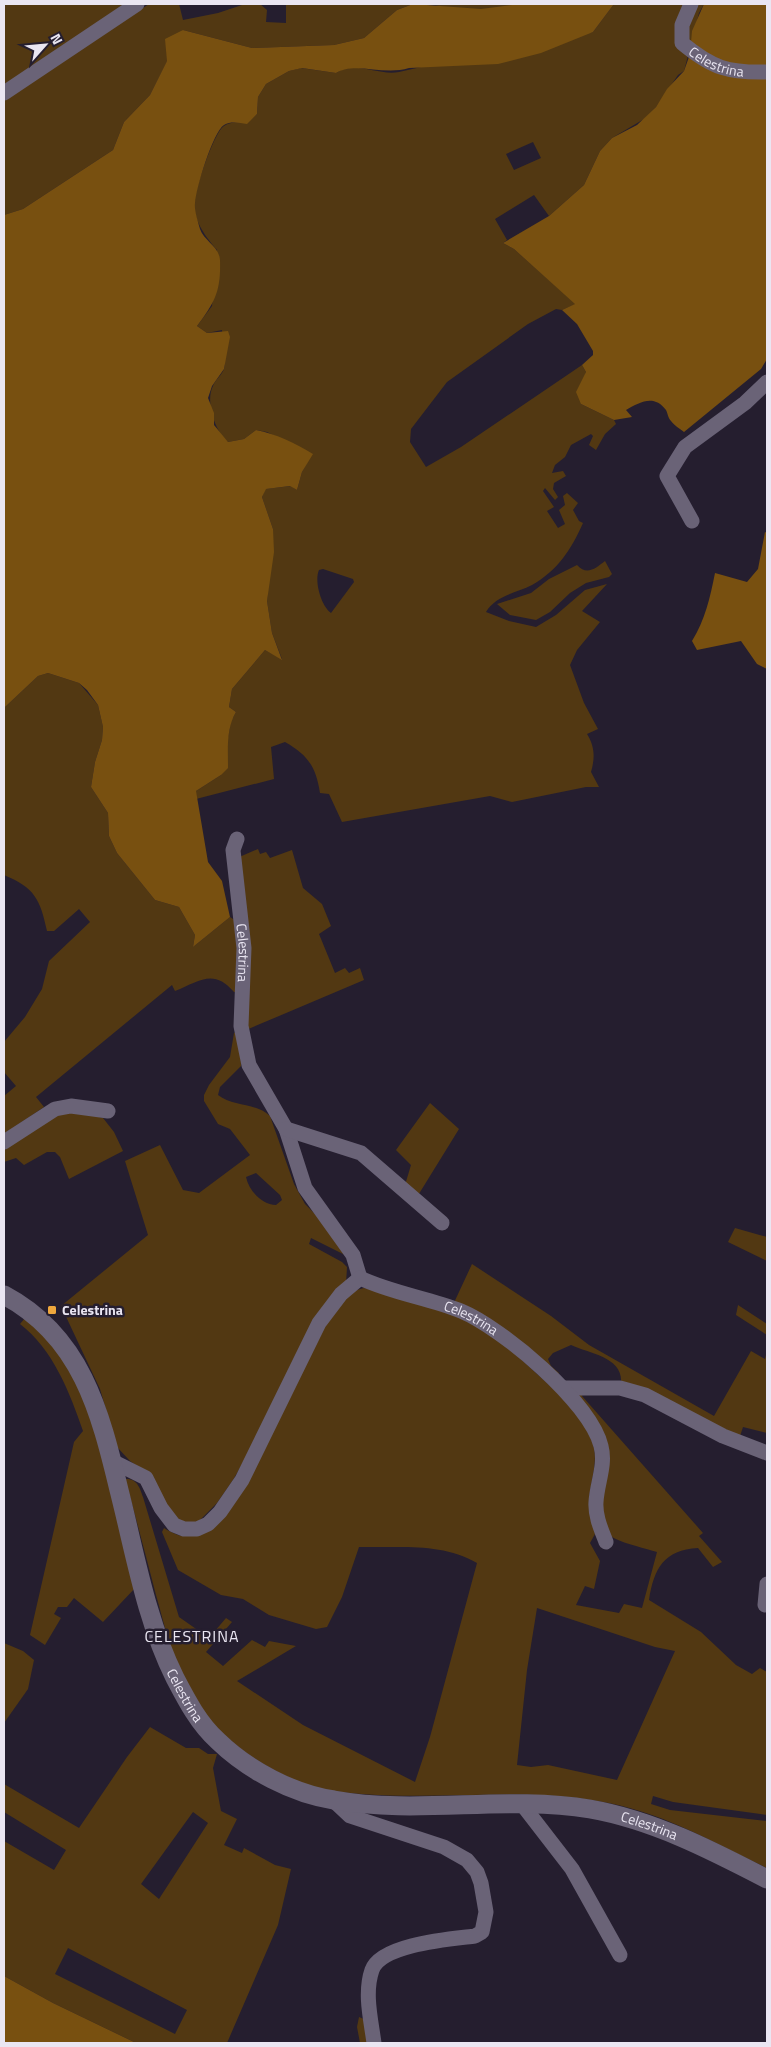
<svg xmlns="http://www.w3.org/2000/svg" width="771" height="2047" font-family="'Titillium Web',sans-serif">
  <rect width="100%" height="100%" fill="#251e2f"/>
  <g fill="#523812" fill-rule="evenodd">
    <path d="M4,4H129L4,88Z"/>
    <path d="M149,4H179L183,20L218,13L245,4H260L267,10L266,22L286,23V4H413L397,10L364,38L334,45L252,48L183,30L150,95L124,122L113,150L23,209L4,215V101Z"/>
    <path d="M431,4H520C492,11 458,12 431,4Z"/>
    <path d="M614,4H704L699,13L684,71L678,75L656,107L644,119L612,138L600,151L584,185L549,216L534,195L495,219L507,240L503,243L514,249L576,304L562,310L556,309L528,324L447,382L411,429L410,442L426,467L461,447L582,365L586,372L581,404L614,420L616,424L605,434L596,450L589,445L593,436L591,434L571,445L565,457L555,465L552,473L563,471L566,476L554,483L553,489L558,497L555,500L545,488L543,491L554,507L547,511L558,528L565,524L559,510L565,505L563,496L567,493L578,503L573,510L579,521L583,523C571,550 558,570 532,585C516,593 495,596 486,612L509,621L536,627L556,615L585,590L607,584L582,611L600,622L577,650L570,665L584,703L598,729L587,734C595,747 595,758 591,772L599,787H586L512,802L490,796L342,822L329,794L320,793C316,767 308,755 285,742L271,747L274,779L196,799V791L221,775L231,721L236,712L229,707L232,689L265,650L282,659L272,633L267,601L273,529L262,497L265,489L291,486L297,490L302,472L312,454L267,432L256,430L244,439L228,442C215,432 205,401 213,386C215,380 222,375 224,369C227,359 222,341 222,330L207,333L197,326L212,306L217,250C206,237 194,222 194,203C195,190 214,132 224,126C231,121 239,123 247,123L257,114L258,97L266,84L289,71L301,68L336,73C355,60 378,76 399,72C463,57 528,45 593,32ZM533,142L541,158L514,170L506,154ZM323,569L353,579L354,582L331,613C321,606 314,581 319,570Z"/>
    <path d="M605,561L612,574L609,577L586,583L570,593L550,612L536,620L510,615L497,604L531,593L549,579L577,565C587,576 596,568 605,561Z"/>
    <path d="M48,673L79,683L98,705L103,727L102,740L95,762L91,787L108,813L109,836L117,853L155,900L179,907L195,935L193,947L230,917L239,923L242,993L234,992C214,968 199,981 175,991L172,985L36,1097L44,1107L4,1134V1096L16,1086L4,1072V1042L25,1017L42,989L49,961L90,922L79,909L54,931H47C40,899 35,888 4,875V708L38,676Z"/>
    <path d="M258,849L260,854L266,852L270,858L292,850L303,888L322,904L331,926L319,934L335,973L345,968L349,973L360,968L364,980L246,1030L237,858Z"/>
    <path d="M240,1030L241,1066L220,1087L218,1095C233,1107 255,1102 270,1116L294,1184L305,1204L340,1239L349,1257L311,1238L309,1244L342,1262L347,1267L346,1284L233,1480L217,1503L198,1522L184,1526L171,1520L143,1470L130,1461L117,1447L100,1389L61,1306L148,1235L125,1161L160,1145L183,1190L199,1193L250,1155L230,1129L218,1124L204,1101V1095L209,1085L230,1057L234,1033ZM256,1173L280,1195L282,1200L276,1205C262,1205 249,1191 246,1177Z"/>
    <path d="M430,1103L459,1129L417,1197L405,1185L411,1165L396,1150Z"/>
    <path d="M66,1109L103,1118L114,1132L123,1151L69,1179L60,1157L55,1152H47L24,1165L16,1158L4,1162V1143Z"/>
    <path d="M735,1228L767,1237V1261L728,1242Z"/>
    <path d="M472,1264L551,1316L589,1345L714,1416L751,1351L765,1359L767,1351V1433L743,1427L740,1436L621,1384C624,1357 590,1354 571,1345L553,1353L548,1359L551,1366L559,1373L557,1378L452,1307Z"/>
    <path d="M364,1288C407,1296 454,1311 491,1335C511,1349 528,1366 546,1382C565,1399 586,1419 593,1444C599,1463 589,1485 589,1504C589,1515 594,1524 595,1534L590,1543L600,1561L594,1589L585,1586L576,1605L619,1613L624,1604L642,1608L657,1552C613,1539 589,1539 597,1484C599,1471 603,1458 601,1446C597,1428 582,1411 571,1396L576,1391H584L582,1396L703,1533L699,1536L722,1562L713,1567L698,1548C664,1550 654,1568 649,1600L701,1632L736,1665L752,1674L760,1668L767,1672V1815L673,1802L653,1796L651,1804L670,1810L767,1821V1868C709,1841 662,1811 597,1801C504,1785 409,1806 316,1788C306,1787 297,1781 288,1777C251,1759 217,1735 194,1699C174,1668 166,1630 156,1595C146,1556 136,1518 125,1479C137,1478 140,1488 143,1497L179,1617L209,1638L226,1618L232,1622L206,1652L223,1666L252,1640L265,1647L269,1641L296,1646L237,1681L303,1725L415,1782L430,1737L477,1563C441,1542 399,1548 359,1547L342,1597L327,1627L316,1629L269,1615L243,1599L221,1595L178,1570L162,1532L164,1528C169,1531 176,1535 182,1536C226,1536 290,1393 309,1356C318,1337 326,1312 343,1297C349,1292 357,1290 364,1288ZM537,1608L655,1647L675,1651L617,1780L548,1765L531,1767L517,1765L527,1670Z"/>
    <path d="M738,1305L767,1324V1335L736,1315Z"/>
    <path d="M25,1318C79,1357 94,1427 110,1487C118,1520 127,1553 136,1587L103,1622L74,1598L67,1607H58L54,1614L61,1618L45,1645L30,1635L74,1442L83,1431C70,1393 53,1349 20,1324Z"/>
    <path d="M4,1643L23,1651L34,1660L28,1689L4,1723Z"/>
    <path d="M150,1727L186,1748H199L208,1754H217L213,1768L221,1811L237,1819L224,1845L242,1853L244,1848L275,1865L291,1869L278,1925L227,2043H136L53,2003L4,1976V1841L54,1870L66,1850L4,1812V1784L79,1828L127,1757ZM193,1812L208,1823L159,1899L141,1884ZM68,1948L187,2010L175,2034L55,1974Z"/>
    <path d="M359,2017L366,2020L370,2043H360L357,2027Z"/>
  </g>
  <g fill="#785010">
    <path d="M413,4L481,9L520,4H614L593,32L541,53L498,64L409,68C383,76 355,61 336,73L302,68L289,71L266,84L258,97L257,114L247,124C239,123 231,121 224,125C213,132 196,188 195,203C194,210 198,221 200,229C204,241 219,246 220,260C221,291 215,302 197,326L207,333L228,331L230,337L224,369L212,386L208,398L214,413V425L228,442L244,439L256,430C277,434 295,443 313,454L302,472L297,490L290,486L266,489L262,497L273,529L274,552L267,601L272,633L282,660L265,650L232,689L229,707L236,712C226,729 228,749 228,768L221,775L196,791L208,862L222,881L230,917L193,947L195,935L179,907L155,900L117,853L109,836L108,813L91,787L95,762L102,740L103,727L98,705L87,690L79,683L48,673L38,676L4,708V215L23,209L113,150L124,122L150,95L167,61L165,39L183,30L252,48L334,45L364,38L397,10Z"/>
    <path d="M704,4H767V359L761,369L684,432C680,429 674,425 671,421C668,418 668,414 666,410C654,394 640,402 626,410L632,417L614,420L581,404L576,392L586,372L582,365L593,355V351L577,324L562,310L575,304L514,249L503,243L549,216L584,185L600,151L612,138L637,125L656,107L667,89L684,71L690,54L692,31Z"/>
    <path d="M765,532L767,533V669L757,664L741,641L697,650L692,641C705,620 710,598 715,573L747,582L758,569Z"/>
    <path d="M4,1976L53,2003L136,2043H4Z"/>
  </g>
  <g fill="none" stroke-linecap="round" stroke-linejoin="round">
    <g stroke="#6a6377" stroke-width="15">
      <path id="s1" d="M691,4L682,25V43C712,68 728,73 767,72"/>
      <path d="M4,93L137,4"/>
      <path d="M692,521L667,476L685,447L745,403L767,382"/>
      <path id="s2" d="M237,839L233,850L244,948L241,1026L249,1065L286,1129L305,1188L353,1255L360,1278"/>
      <path d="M286,1129L361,1153L442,1223"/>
      <path d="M4,1142L55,1109L71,1106L108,1111"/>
      <path d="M564,1388H620L645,1395L723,1436L767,1453"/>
      <path id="s3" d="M112,1461L146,1478L161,1508L174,1525L184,1529H197L208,1524L220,1512L242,1480L319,1323L341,1294L360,1278C392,1293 428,1298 461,1311C502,1328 590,1402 601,1446C606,1465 597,1483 596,1502C595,1516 601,1529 606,1542"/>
      <path d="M765,1605L767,1584"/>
      <path d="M333,1800L350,1816L444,1847L467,1860L477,1872L481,1883L486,1912L482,1932L475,1936C451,1939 381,1944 372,1970C364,1993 371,2020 374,2043"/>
      <path d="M521,1803L572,1869L620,1955"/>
    </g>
    <path stroke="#6a6377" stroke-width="19" id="s4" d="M4,1295C81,1336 100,1411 119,1490C135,1553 146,1620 175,1678C187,1701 199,1724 218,1741C248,1770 293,1794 334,1800C418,1815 505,1795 590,1809C653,1820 711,1850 767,1879"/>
  </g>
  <rect fill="#efa73d" stroke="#251e2f" stroke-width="2" x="47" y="1305" width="10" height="10" rx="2.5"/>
  <g text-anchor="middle" stroke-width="5" stroke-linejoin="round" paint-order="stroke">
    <g font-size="14" fill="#eae6f2" stroke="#251e2f">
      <text dy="5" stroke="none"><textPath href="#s1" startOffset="81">Celestrina</textPath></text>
      <text dy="5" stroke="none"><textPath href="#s2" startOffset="115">Celestrina</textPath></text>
      <text dy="5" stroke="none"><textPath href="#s3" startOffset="539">Celestrina</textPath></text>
      <text dy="5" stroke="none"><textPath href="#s4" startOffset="451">Celestrina</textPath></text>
      <text dy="5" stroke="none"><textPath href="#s4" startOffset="958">Celestrina</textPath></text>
    </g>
    <g font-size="14" font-weight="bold" fill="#eae6f2" stroke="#251e2f" text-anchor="start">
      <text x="62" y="1315">Celestrina</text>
    </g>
    <g font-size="16" letter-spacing="1" fill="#eae6f2" stroke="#251e2f">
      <text x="192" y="1642">CELESTRINA</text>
    </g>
  </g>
  <rect width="771" height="2047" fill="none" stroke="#eae6f2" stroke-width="10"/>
  <g transform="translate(45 45) rotate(63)" stroke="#251e2f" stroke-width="4" paint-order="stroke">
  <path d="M0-4L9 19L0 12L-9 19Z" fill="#eae6f2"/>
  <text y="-8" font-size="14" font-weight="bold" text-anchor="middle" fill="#eae6f2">N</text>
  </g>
</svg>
